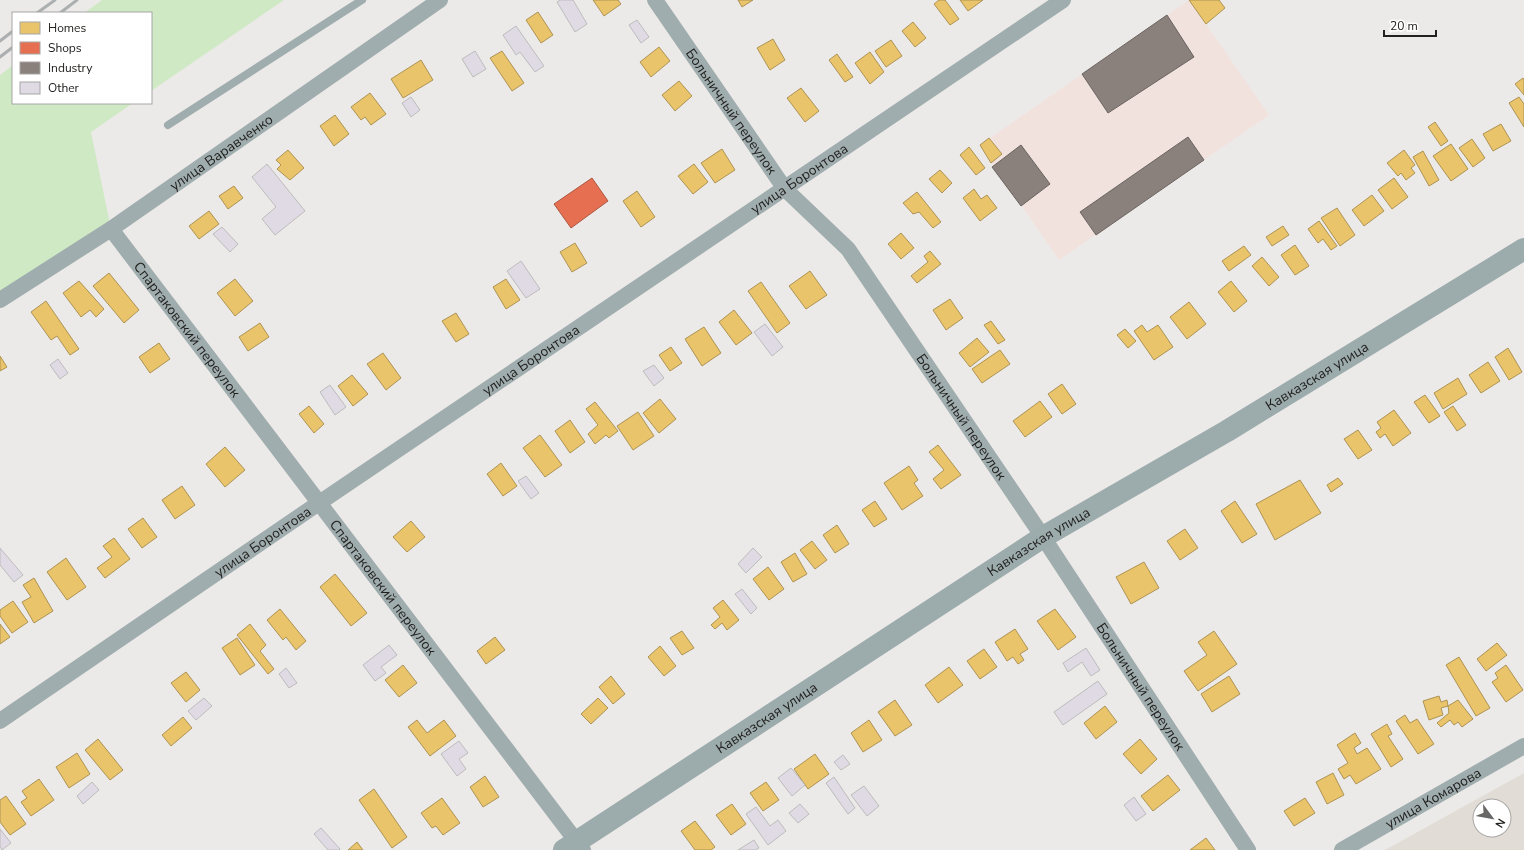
<svg xmlns="http://www.w3.org/2000/svg" width="1524" height="850" font-family="'Nunito Sans',sans-serif">
  <rect width="100%" height="100%" fill="#eceae8"/>
  <path fill="#e1ddd6" fill-rule="evenodd" d="M1524,773V850H1385ZM1480,806H1504V830H1480Z"/>
  <path fill="#f1e2de" d="M1189,0L1269,115L1059,260L980,145Z"/>
  <g fill="#cfe9c5">
    <path d="M102,0H284L151,91V13H84Z"/>
    <path d="M13,65V103H133L91,132L111,229L0,300V75Z"/>
  </g>
  <g fill="#e9c46a" stroke="#ad9354">
    <path d="M593,0H618L621,4L604,16Z"/>
    <path d="M738,0H753L742,7Z"/>
    <path d="M939,0H945L959,19L950,25L934,4Z"/>
    <path d="M960,0H983L968,11Z"/>
    <path d="M1189,0H1219L1225,8L1206,24Z"/>
    <path d="M538,12L553,35L541,43L526,20Z"/>
    <path d="M913,22L926,38L915,47L902,31Z"/>
    <path d="M773,39L785,60L770,70L757,48Z"/>
    <path d="M891,40L902,56L886,67L875,51Z"/>
    <path d="M659,47L670,61L651,77L640,62Z"/>
    <path d="M502,51L524,83L512,91L490,58Z"/>
    <path d="M870,52L884,72L870,84L855,63Z"/>
    <path d="M837,54L853,77L845,82L829,60Z"/>
    <path d="M421,60L433,80L403,98L391,79Z"/>
    <path d="M1523,78L1524,80V95L1515,84Z"/>
    <path d="M679,81L692,96L675,111L662,95Z"/>
    <path d="M801,88L819,111L805,122L787,98Z"/>
    <path d="M370,93L386,114L371,125L365,117L361,120L351,107Z"/>
    <path d="M1519,97L1524,104V127L1509,103Z"/>
    <path d="M335,115L349,134L334,146L320,126Z"/>
    <path d="M1435,122L1448,141L1441,146L1428,127Z"/>
    <path d="M1501,124L1511,141L1493,151L1483,134Z"/>
    <path d="M989,138L1002,154L991,163L980,145Z"/>
    <path d="M1472,139L1485,158L1473,167L1459,148Z"/>
    <path d="M1451,144L1468,169L1451,181L1433,156Z"/>
    <path d="M969,147L985,168L976,175L960,155Z"/>
    <path d="M722,149L735,170L715,183L701,163Z"/>
    <path d="M288,150L304,168L290,180L277,169L281,165L276,160Z"/>
    <path d="M1404,150L1415,165L1411,168L1415,173L1406,180L1401,173L1398,176L1387,163Z"/>
    <path d="M1423,151L1439,180L1429,186L1413,157Z"/>
    <path d="M694,164L708,182L693,194L678,176Z"/>
    <path d="M940,170L952,183L942,193L929,179Z"/>
    <path d="M1394,178L1408,197L1392,209L1378,190Z"/>
    <path d="M234,186L243,198L228,209L219,196Z"/>
    <path d="M974,189L981,199L987,195L997,208L980,221L963,198Z"/>
    <path d="M637,191L655,217L641,227L623,201Z"/>
    <path d="M917,192L941,222L933,228L919,212L913,214L903,203Z"/>
    <path d="M1372,195L1384,211L1364,226L1352,210Z"/>
    <path d="M1337,208L1355,235L1340,246L1321,218Z"/>
    <path d="M209,211L219,224L199,239L189,226Z"/>
    <path d="M1319,221L1337,246L1331,250L1323,239L1318,243L1308,229Z"/>
    <path d="M1283,226L1289,235L1272,246L1266,237Z"/>
    <path d="M901,233L914,248L901,259L888,244Z"/>
    <path d="M575,243L587,263L572,272L560,252Z"/>
    <path d="M1295,245L1309,266L1295,275L1281,255Z"/>
    <path d="M1244,246L1251,255L1229,271L1222,261Z"/>
    <path d="M930,251L941,264L917,283L911,276L928,262L924,256Z"/>
    <path d="M1262,257L1279,277L1269,286L1252,266Z"/>
    <path d="M810,271L827,295L806,309L789,286Z"/>
    <path d="M109,273L139,310L124,323L93,286Z"/>
    <path d="M235,279L253,301L235,316L217,293Z"/>
    <path d="M506,279L520,300L506,309L493,287Z"/>
    <path d="M79,281L104,309L96,317L90,310L81,317L63,293Z"/>
    <path d="M1231,281L1247,301L1234,312L1218,292Z"/>
    <path d="M761,282L790,323L777,333L748,291Z"/>
    <path d="M950,299L963,318L946,330L933,310Z"/>
    <path d="M46,301L79,349L70,355L57,336L51,340L31,312Z"/>
    <path d="M1189,302L1206,324L1187,339L1170,317Z"/>
    <path d="M734,310L752,333L736,345L719,322Z"/>
    <path d="M456,313L469,334L456,342L442,321Z"/>
    <path d="M991,321L1005,340L998,344L984,325Z"/>
    <path d="M260,323L269,337L248,351L239,337Z"/>
    <path d="M1142,325L1147,332L1158,325L1173,347L1154,360L1134,331Z"/>
    <path d="M704,327L721,353L702,366L685,339Z"/>
    <path d="M1125,329L1136,341L1128,348L1117,335Z"/>
    <path d="M977,338L989,352L970,367L959,353Z"/>
    <path d="M159,343L170,359L150,373L139,357Z"/>
    <path d="M671,347L682,363L670,371L659,355Z"/>
    <path d="M1508,348L1522,372L1509,380L1495,357Z"/>
    <path d="M1000,350L1010,364L982,383L972,369Z"/>
    <path d="M383,353L401,378L386,390L367,364Z"/>
    <path d="M0,356L7,367L0,371Z"/>
    <path d="M1488,362L1500,381L1481,393L1469,375Z"/>
    <path d="M352,375L368,394L353,406L338,386Z"/>
    <path d="M1458,378L1467,394L1443,409L1434,393Z"/>
    <path d="M1062,384L1076,404L1062,414L1048,394Z"/>
    <path d="M1425,395L1440,416L1429,423L1414,402Z"/>
    <path d="M660,399L676,419L659,433L643,413Z"/>
    <path d="M1040,401L1052,417L1025,437L1013,421Z"/>
    <path d="M595,402L618,431L609,438L606,435L595,444L588,434L598,425L586,409Z"/>
    <path d="M309,406L324,424L314,433L299,414Z"/>
    <path d="M1453,406L1466,425L1457,431L1444,412Z"/>
    <path d="M1394,410L1411,433L1393,446L1385,434L1380,438L1376,432L1381,428L1377,422Z"/>
    <path d="M638,412L654,436L633,450L617,426Z"/>
    <path d="M570,420L585,442L570,453L555,431Z"/>
    <path d="M1358,430L1372,450L1358,459L1344,439Z"/>
    <path d="M540,435L562,465L545,477L523,448Z"/>
    <path d="M938,445L961,475L941,489L933,479L944,470L929,452Z"/>
    <path d="M225,447L245,470L225,487L206,464Z"/>
    <path d="M501,463L517,486L503,496L487,474Z"/>
    <path d="M909,466L918,480L914,483L923,496L902,510L884,483Z"/>
    <path d="M1338,478L1343,484L1331,492L1327,485Z"/>
    <path d="M1300,480L1321,513L1275,540L1256,504Z"/>
    <path d="M182,486L195,505L175,519L162,500Z"/>
    <path d="M875,501L887,519L874,527L862,510Z"/>
    <path d="M1235,501L1257,534L1242,543L1221,511Z"/>
    <path d="M143,518L157,537L142,548L128,529Z"/>
    <path d="M411,521L425,537L407,552L393,537Z"/>
    <path d="M837,525L849,544L835,553L823,535Z"/>
    <path d="M1185,529L1198,548L1180,560L1167,541Z"/>
    <path d="M114,538L130,559L105,578L97,568L112,557L103,546Z"/>
    <path d="M812,541L827,560L815,569L800,550Z"/>
    <path d="M795,553L807,574L793,582L781,562Z"/>
    <path d="M66,558L86,587L67,600L47,572Z"/>
    <path d="M1144,562L1159,588L1131,604L1116,577Z"/>
    <path d="M768,567L784,589L769,600L753,579Z"/>
    <path d="M335,574L367,613L351,626L320,587Z"/>
    <path d="M34,578L53,611L34,623L22,602L31,597L23,585Z"/>
    <path d="M723,600L739,620L727,630L722,623L715,629L711,625L720,617L713,608Z"/>
    <path d="M13,601L28,622L12,633L0,616V610Z"/>
    <path d="M280,609L306,641L296,650L286,637L283,640L267,620Z"/>
    <path d="M1055,609L1076,637L1058,650L1037,621Z"/>
    <path d="M0,624L10,637L0,644Z"/>
    <path d="M250,624L266,645L260,651L274,669L268,674L237,635Z"/>
    <path d="M1015,629L1028,649L1020,654L1024,660L1018,664L1013,657L1007,661L995,642Z"/>
    <path d="M682,631L694,648L682,655L670,638Z"/>
    <path d="M1214,631L1237,664L1198,691L1184,671L1207,655L1198,642Z"/>
    <path d="M495,637L505,650L486,664L477,651Z"/>
    <path d="M237,638L255,665L240,675L222,648Z"/>
    <path d="M1497,643L1507,655L1486,671L1477,659Z"/>
    <path d="M660,646L676,666L664,676L648,657Z"/>
    <path d="M984,649L997,667L980,679L967,661Z"/>
    <path d="M1459,657L1490,708L1476,716L1446,665Z"/>
    <path d="M403,665L417,683L399,697L385,680Z"/>
    <path d="M1506,665L1523,690L1506,702L1492,682L1498,678L1495,673Z"/>
    <path d="M949,667L963,685L938,703L925,685Z"/>
    <path d="M186,672L200,690L186,702L171,683Z"/>
    <path d="M611,676L625,694L613,704L599,687Z"/>
    <path d="M1229,676L1240,694L1212,712L1201,694Z"/>
    <path d="M1439,696L1441,702L1447,700L1448,706L1441,708L1443,715L1429,720L1423,701Z"/>
    <path d="M598,698L608,708L591,724L581,714Z"/>
    <path d="M895,700L912,725L895,736L878,712Z"/>
    <path d="M1458,700L1473,719L1462,727L1458,722L1454,725L1450,720L1441,727L1437,723L1449,713L1448,706Z"/>
    <path d="M1105,706L1117,722L1096,739L1084,723Z"/>
    <path d="M1405,715L1410,723L1417,719L1434,744L1418,754L1396,721Z"/>
    <path d="M183,717L192,728L171,746L162,735Z"/>
    <path d="M417,720L427,733L444,720L456,736L430,756L408,727Z"/>
    <path d="M869,720L882,740L863,752L851,733Z"/>
    <path d="M1387,724L1392,734L1388,736L1403,759L1391,767L1371,734Z"/>
    <path d="M1355,733L1361,743L1354,748L1357,754L1367,748L1381,769L1356,784L1350,775L1344,779L1338,769L1348,763L1337,745Z"/>
    <path d="M98,739L123,770L110,780L85,750Z"/>
    <path d="M1140,739L1157,759L1141,774L1123,754Z"/>
    <path d="M77,753L90,774L69,788L56,767Z"/>
    <path d="M815,754L829,774L808,789L794,769Z"/>
    <path d="M1333,773L1344,795L1327,804L1316,782Z"/>
    <path d="M1168,775L1180,790L1153,811L1141,796Z"/>
    <path d="M485,776L499,797L483,807L470,787Z"/>
    <path d="M39,779L54,800L31,816L21,802L27,798L22,791Z"/>
    <path d="M766,782L779,800L763,811L750,793Z"/>
    <path d="M374,789L407,837L392,848L359,800Z"/>
    <path d="M6,796L26,824L10,835L0,822V800Z"/>
    <path d="M442,798L460,823L443,835L436,826L432,828L421,813Z"/>
    <path d="M1305,798L1315,813L1294,826L1284,811Z"/>
    <path d="M732,804L746,824L731,835L716,815Z"/>
    <path d="M695,821L715,847L711,850H695L681,831Z"/>
    <path d="M1206,838L1215,850H1190Z"/>
    <path d="M357,842L363,850H348Z"/>
  </g>
  <path fill="#e76f51" stroke="#ac5842" d="M592,178L608,201L571,228L554,204Z"/>
  <g fill="#8a817c" stroke="#6b6460">
    <path d="M1167,15L1194,57L1108,113L1082,74Z"/>
    <path d="M1188,137L1204,160L1096,235L1080,212Z"/>
    <path d="M1021,145L1050,184L1021,206L992,167Z"/>
  </g>
  <g fill="#e0dae5" stroke="#bdbcbc">
    <path d="M560,0H573L587,24L575,32L557,2Z"/>
    <path d="M637,20L649,37L641,43L629,25Z"/>
    <path d="M516,26L544,66L535,72L520,52L516,55L503,35Z"/>
    <path d="M475,51L486,69L473,77L462,59Z"/>
    <path d="M411,97L420,110L411,117L402,103Z"/>
    <path d="M267,164L305,211L275,235L262,219L276,207L252,177Z"/>
    <path d="M222,227L238,244L230,252L213,234Z"/>
    <path d="M521,261L540,289L526,298L507,271Z"/>
    <path d="M765,324L783,347L772,356L754,332Z"/>
    <path d="M58,359L68,373L60,379L50,365Z"/>
    <path d="M654,365L664,378L654,386L643,371Z"/>
    <path d="M330,385L346,407L335,415L320,392Z"/>
    <path d="M526,476L539,493L531,499L518,481Z"/>
    <path d="M0,548L23,575L14,582L0,565Z"/>
    <path d="M753,548L762,557L746,573L738,564Z"/>
    <path d="M742,589L757,608L751,614L735,594Z"/>
    <path d="M389,645L397,655L381,667L386,673L375,681L363,665Z"/>
    <path d="M1086,648L1100,670L1091,676L1082,662L1068,672L1063,663Z"/>
    <path d="M286,668L297,683L289,688L279,674Z"/>
    <path d="M1098,681L1107,694L1063,725L1054,712Z"/>
    <path d="M204,698L212,706L196,720L188,711Z"/>
    <path d="M459,741L468,753L459,759L466,769L457,776L441,754Z"/>
    <path d="M843,755L850,764L841,770L834,762Z"/>
    <path d="M791,768L805,785L792,796L778,778Z"/>
    <path d="M834,777L855,808L848,814L826,783Z"/>
    <path d="M92,782L99,790L83,804L77,796Z"/>
    <path d="M864,786L879,806L867,816L851,795Z"/>
    <path d="M1134,797L1146,814L1136,821L1124,805Z"/>
    <path d="M800,804L809,814L798,823L789,813Z"/>
    <path d="M756,807L770,826L778,820L786,831L768,845L746,814Z"/>
    <path d="M321,828L340,849L339,850H328L314,834Z"/>
    <path d="M0,829L11,843L2,850L0,846Z"/>
    <path d="M754,840L759,848L755,850H738Z"/>
  </g>
  <g fill="none" stroke-linecap="round" stroke-linejoin="round">
    <path stroke="#a0adae" stroke-width="8" d="M168,125L362,0"/>
    <g stroke="#a0adae" stroke-width="16">
      <path id="s1" d="M655,0L785,189L848,249L1043,537L1248,850"/>
      <path id="s2" d="M111,229L583,850"/>
      <path id="s3" d="M0,300L111,229L440,0"/>
      <path id="s4" d="M0,721L319,503L1063,0"/>
      <path id="s5" d="M1342,850L1524,746"/>
    </g>
    <path stroke="#9cabac" stroke-width="22" id="s6" d="M564,850L1043,537L1227,431L1524,249"/>
    <g stroke="#abafaf" stroke-width="3">
      <path d="M37,13L55,0"/>
      <path d="M60,13L77,0"/>
      <path d="M0,41L13,31"/>
      <path d="M0,57L13,47"/>
    </g>
  </g>
  <g text-anchor="middle" stroke-width="4" stroke-linejoin="round" paint-order="stroke">
    <g font-size="14" fill="#22211f" stroke="#fff">
      <text dy="5" stroke="none"><textPath href="#s1" startOffset="135">Больничный переулок</textPath></text>
      <text dy="5" stroke="none"><textPath href="#s3" startOffset="266">улица Варавченко</textPath></text>
      <text dy="5" stroke="none"><textPath href="#s4" startOffset="966">улица Боронтова</textPath></text>
      <text dy="5" stroke="none"><textPath href="#s2" startOffset="126">Спартаковский переулок</textPath></text>
      <text dy="5" stroke="none"><textPath href="#s4" startOffset="642">улица Боронтова</textPath></text>
      <text dy="5" stroke="none"><textPath href="#s6" startOffset="890">Кавказская улица</textPath></text>
      <text dy="5" stroke="none"><textPath href="#s1" startOffset="519">Больничный переулок</textPath></text>
      <text dy="5" stroke="none"><textPath href="#s4" startOffset="318">улица Боронтова</textPath></text>
      <text dy="5" stroke="none"><textPath href="#s6" startOffset="566">Кавказская улица</textPath></text>
      <text dy="5" stroke="none"><textPath href="#s2" startOffset="450">Спартаковский переулок</textPath></text>
      <text dy="5" stroke="none"><textPath href="#s1" startOffset="843">Больничный переулок</textPath></text>
      <text dy="5" stroke="none"><textPath href="#s6" startOffset="242">Кавказская улица</textPath></text>
      <text dy="5" stroke="none"><textPath href="#s5" startOffset="105">улица Комарова</textPath></text>
    </g>
  </g>
  <rect x="12" y="12" width="140" height="92" fill="#ffffff" stroke="#a7a6a5"/>
  <rect x="20" y="22" width="20" height="12" fill="#e9c46a" stroke="#a7a6a5"/>
  <text x="48" y="32" font-size="12" fill="#22211f">Homes</text>
  <rect x="20" y="42" width="20" height="12" fill="#e76f51" stroke="#a7a6a5"/>
  <text x="48" y="52" font-size="12" fill="#22211f">Shops</text>
  <rect x="20" y="62" width="20" height="12" fill="#8a817c" stroke="#a7a6a5"/>
  <text x="48" y="72" font-size="12" fill="#22211f">Industry</text>
  <rect x="20" y="82" width="20" height="12" fill="#e0dae5" stroke="#a7a6a5"/>
  <text x="48" y="92" font-size="12" fill="#22211f">Other</text>
  <g transform="translate(1492 818) rotate(122)"><circle r="19" fill="#ffffff" stroke="#a7a6a5"/>
  <path d="M0-3L7 15L0 10L-7 15Z" fill="#696765"/>
  <text y="-6" font-size="11" font-weight="bold" text-anchor="middle" fill="#22211f">N</text>
  </g>
  <path d="M1384 30v6h52v-6" fill="none" stroke="#22211f" stroke-width="2"/>
  <text x="1390" y="30" font-size="12" fill="#22211f" stroke="#ffffff" stroke-width="3" paint-order="stroke">20 m</text>
</svg>
